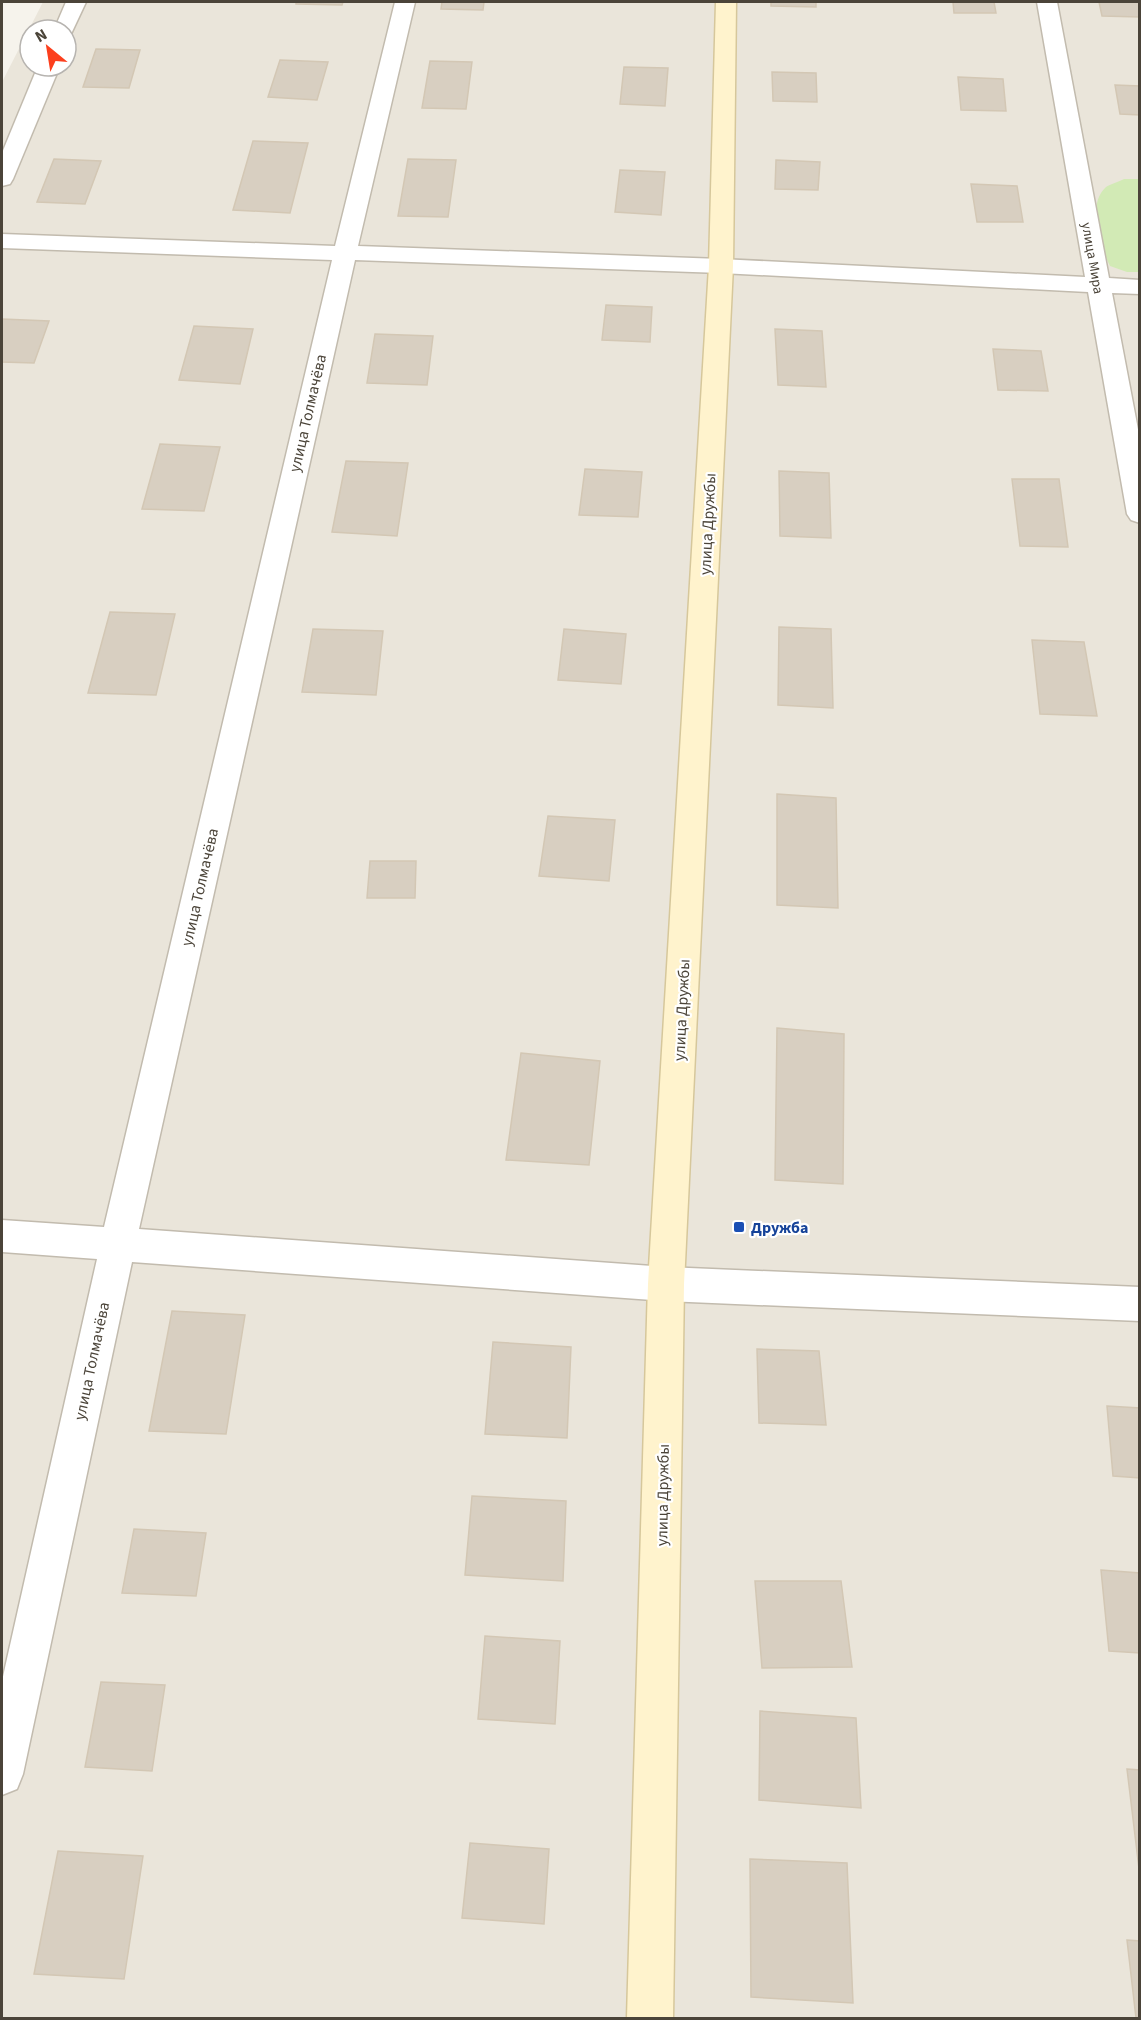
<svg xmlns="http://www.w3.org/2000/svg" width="1141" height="2020" font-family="'Source Sans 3',sans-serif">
  <rect width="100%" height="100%" fill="#f6f3ec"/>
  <path fill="#eae5da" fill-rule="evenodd" d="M43,2H1139V2018H2V82ZM30,30H66V66H30Z"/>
  <path fill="#d2eab5" d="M1124,179H1139V272H1127L1110,266C1100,246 1086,205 1106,187C1110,184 1119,182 1124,179Z"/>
  <g fill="#d8cfc1" stroke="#d3c7b4" stroke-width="1.5">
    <path d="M296,2H343L342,5L296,4Z"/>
    <path d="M442,2H484L483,10L441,9Z"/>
    <path d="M771,2H816V7L771,6Z"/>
    <path d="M953,2H994L996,13H954Z"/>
    <path d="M1099,2H1140V17L1102,16Z"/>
    <path d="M96,49L140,50L129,88L83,87Z"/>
    <path d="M280,60L328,62L317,100L268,97Z"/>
    <path d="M430,61L472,62L466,109L422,108Z"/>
    <path d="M624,67L668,68L665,106L620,104Z"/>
    <path d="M772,72L816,73L817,102L773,101Z"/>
    <path d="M958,77L1003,79L1006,111L961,110Z"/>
    <path d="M1115,85L1140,86V115L1120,114Z"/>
    <path d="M253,141L308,143L290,213L233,210Z"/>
    <path d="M54,159L101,161L85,204L37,202Z"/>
    <path d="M408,159L456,160L448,217L398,216Z"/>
    <path d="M776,160L820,162L818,190L775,189Z"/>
    <path d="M620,170L665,172L661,215L615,212Z"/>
    <path d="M971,184L1017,186L1023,222H977Z"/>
    <path d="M606,305L652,307L650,342L602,340Z"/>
    <path d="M2,319L49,321L34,363L2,362Z"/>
    <path d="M194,326L253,329L240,384L179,380Z"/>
    <path d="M775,329L822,331L826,387L778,385Z"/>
    <path d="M375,334L433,336L427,385L367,383Z"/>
    <path d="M993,349L1041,351L1048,391L998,390Z"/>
    <path d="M160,444L220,447L204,511L142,509Z"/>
    <path d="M346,461L408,463L397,536L332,532Z"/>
    <path d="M585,469L642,472L638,517L579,515Z"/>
    <path d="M779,471L829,473L831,538L780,536Z"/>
    <path d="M1012,479H1059L1068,547L1020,546Z"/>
    <path d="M110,612L175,614L156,695L88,693Z"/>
    <path d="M779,627L831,629L833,708L778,705Z"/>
    <path d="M313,629L383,631L376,695L302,692Z"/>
    <path d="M564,629L626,634L621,684L558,680Z"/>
    <path d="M1032,640L1084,642L1097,716L1040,714Z"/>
    <path d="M777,794L836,798L838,908L777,905Z"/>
    <path d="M548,816L615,820L609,881L539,876Z"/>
    <path d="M370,861H416L415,898H367Z"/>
    <path d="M777,1028L844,1034L843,1184L775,1180Z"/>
    <path d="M521,1053L600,1061L589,1165L506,1160Z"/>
    <path d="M172,1311L245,1315L226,1434L149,1431Z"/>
    <path d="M493,1342L571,1347L567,1438L485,1434Z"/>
    <path d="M757,1349L819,1351L826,1425L759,1423Z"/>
    <path d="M1107,1406L1140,1408V1478L1113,1476Z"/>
    <path d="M472,1496L566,1501L563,1581L465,1575Z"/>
    <path d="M134,1529L206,1533L196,1596L122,1593Z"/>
    <path d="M1101,1570L1140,1573V1653L1109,1651Z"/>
    <path d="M755,1581H841L852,1667L762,1668Z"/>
    <path d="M485,1636L560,1641L555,1724L478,1719Z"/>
    <path d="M101,1682L165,1685L152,1771L85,1767Z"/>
    <path d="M760,1711L856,1718L861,1808L759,1800Z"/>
    <path d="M1127,1769L1140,1770V1877Z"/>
    <path d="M470,1843L549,1849L544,1924L462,1918Z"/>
    <path d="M58,1851L143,1856L124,1979L34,1974Z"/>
    <path d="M750,1859L847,1863L853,2003L751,1997Z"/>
    <path d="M1127,1940L1140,1941V2018H1136Z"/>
  </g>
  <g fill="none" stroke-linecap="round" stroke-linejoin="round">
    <defs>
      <g id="street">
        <path d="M66,2H86L71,34L66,36V30H54Z"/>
        <path d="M395,2H415L358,246L721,259L1085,277L1037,2H1057L1109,278L1140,280V294L1112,293L1140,440V523L1131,520L1127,514L1088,292L721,273L355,260L139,1229L666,1267L1140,1287V1321L666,1301L132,1262L23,1774L17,1789L2,1795V1681L97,1259L2,1252V1220L104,1227L332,260L2,248V234L335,246Z"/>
        <path d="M38,66H60L13,179L10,184L2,186V153Z"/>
      </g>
      <path id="secondary" d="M716,2H736L733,266L684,1284L673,2018H627L648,1284L709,266Z"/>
    </defs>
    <use href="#street" stroke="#c2bbae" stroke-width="3"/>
    <use href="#secondary" stroke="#d6c79b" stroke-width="3"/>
    <use href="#street" fill="#fff" fill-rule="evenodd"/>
    <use href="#secondary" fill="#fff3cd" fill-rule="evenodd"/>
  </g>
  <rect fill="#1a4fb4" stroke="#fff" stroke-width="2" x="733" y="1221" width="12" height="12" rx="3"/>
  <g text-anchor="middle" stroke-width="4.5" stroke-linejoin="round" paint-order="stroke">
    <g font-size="14" fill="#4b4439" stroke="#fff">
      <text transform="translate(1093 258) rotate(80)" y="5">улица Мира</text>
    </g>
    <g font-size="16" fill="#4b4439" stroke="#fff">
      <text transform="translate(307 413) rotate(-77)" y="6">улица Толмачёва</text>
      <text transform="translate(707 524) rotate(-87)" y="6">улица Дружбы</text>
      <text transform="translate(199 887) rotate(-77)" y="6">улица Толмачёва</text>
      <text transform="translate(681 1010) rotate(-87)" y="6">улица Дружбы</text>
      <text transform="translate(91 1361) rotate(-78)" y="6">улица Толмачёва</text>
      <text transform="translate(662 1495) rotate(-89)" y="6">улица Дружбы</text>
    </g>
    <g font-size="16" font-weight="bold" fill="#164399" stroke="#fff" text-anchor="start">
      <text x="751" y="1233">Дружба</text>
    </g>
  </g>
  <rect width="1141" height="2020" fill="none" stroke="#4b4439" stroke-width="6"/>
  <g transform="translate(48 48) rotate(330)"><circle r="28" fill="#ffffff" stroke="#b7b4b0" stroke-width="1.5"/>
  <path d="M0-4.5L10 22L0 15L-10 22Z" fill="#fc3f1d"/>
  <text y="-9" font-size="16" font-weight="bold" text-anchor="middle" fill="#4b4439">N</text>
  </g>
</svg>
